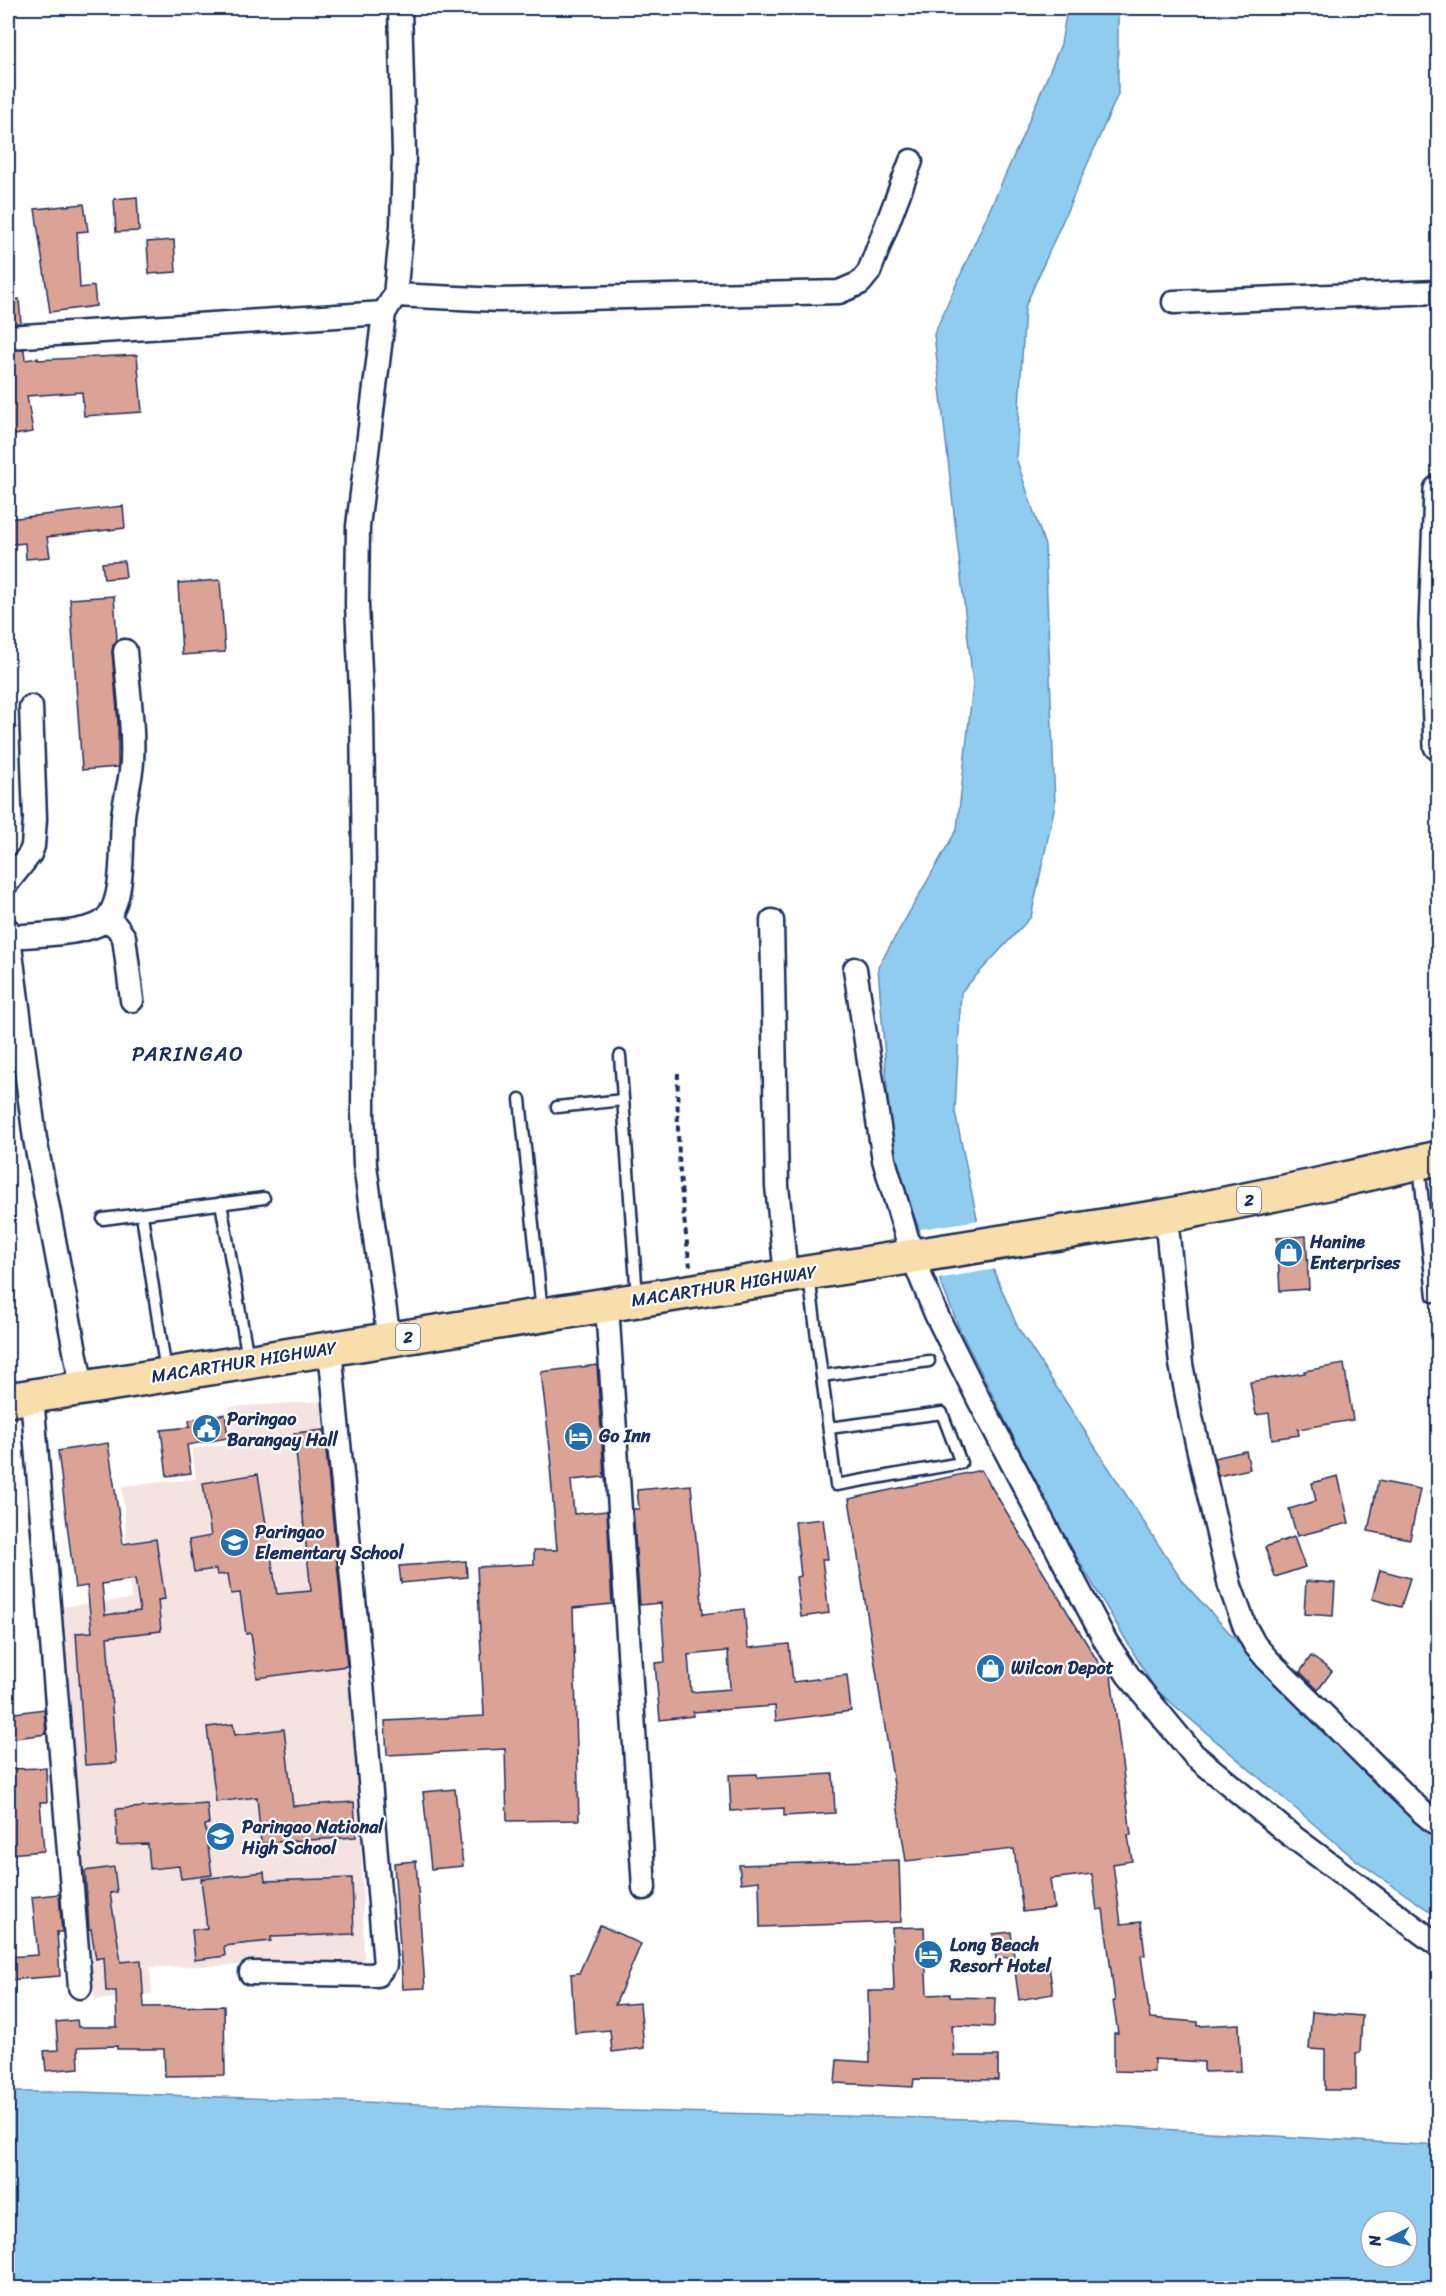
<svg xmlns="http://www.w3.org/2000/svg" width="1446" height="2296" font-family="Sriracha,sans-serif">
  <rect width="100%" height="100%" fill="#fff"/>
  <filter id="ink" filterUnits="userSpaceOnUse"><feTurbulence type="fractalNoise" baseFrequency=".0167" numOctaves="2"/><feDisplacementMap in="SourceGraphic" scale="12" xChannelSelector="R" yChannelSelector="G"/><feConvolveMatrix kernelMatrix="1 2 1 2 8 2 1 2 1" color-interpolation-filters="sRGB"/></filter>
  <g filter="url(#ink)">
    <path fill="#f4e3e0" d="M326,1401L358,1694L364,1963L150,1967L152,1994L95,2000L59,1607L131,1599L122,1486L196,1479L192,1448L234,1445L229,1407Z"/>
    <g fill="#8fccf0" stroke="#618db6" stroke-width="1.5" fill-rule="evenodd">
      <path d="M1067,8H1118V94L1025,307L1016,458L1045,546L1055,805L1031,917L961,992L955,1112L982,1243L1018,1328L1182,1581L1295,1704L1438,1836V1917L1356,1860L1155,1689L1057,1524L960,1330L893,1164L878,967L957,829L973,684L934,334L1020,142L1061,44Z"/>
      <path d="M8,2092H79L589,2110L1015,2120L1438,2146V2288H8ZM1371,2221H1407V2257H1371Z"/>
    </g>
    <path fill="#fff" d="M980,1220L985,1242L996,1269L936,1279L923,1247L920,1229Z"/>
    <g fill="#dba296" stroke="#1b2f5e" stroke-width="1.5" fill-rule="evenodd">
      <path d="M137,197L139,231L116,232L114,199Z"/>
      <path d="M84,204L88,231L77,232L80,288L94,286L96,306L50,312L35,209Z"/>
      <path d="M174,240L176,272L149,274L147,242Z"/>
      <path d="M19,299L21,323L8,324V300Z"/>
      <path d="M8,350H24L25,360L38,358V360L137,355L142,412L84,416L82,392L27,396L33,432L8,436Z"/>
      <path d="M123,506L125,528L47,537L50,557L26,559L25,543L8,545V519Z"/>
      <path d="M124,561L126,577L104,579L102,563Z"/>
      <path d="M220,580L225,652L182,655L178,583Z"/>
      <path d="M114,596L117,640L113,645L112,652L118,722V767L82,770L70,599Z"/>
      <path d="M1306,1236L1309,1289L1280,1291L1277,1238Z"/>
      <path d="M1344,1364L1353,1420L1298,1429L1299,1435L1272,1439L1269,1413L1256,1415L1250,1382L1305,1373L1304,1371Z"/>
      <path d="M597,1365L604,1477L571,1480L574,1514L607,1511L612,1604L573,1608L579,1820L507,1821L505,1749L387,1755L385,1721L484,1716L477,1567L534,1564V1550H557L550,1466H552L541,1372Z"/>
      <path d="M225,1414L228,1438L187,1445L191,1473L167,1476L161,1430L190,1427L189,1420Z"/>
      <path d="M324,1430L347,1666L257,1678L251,1633L246,1634L240,1593L231,1594L228,1574L217,1575L216,1569L194,1572L189,1540L211,1536L203,1483L258,1474L277,1594L311,1591L294,1433Z"/>
      <path d="M108,1443L123,1544L156,1539L165,1599L158,1600L161,1631L107,1637L116,1763L85,1765L76,1633L92,1632L87,1586L75,1588L58,1451ZM135,1579L140,1611L105,1615L102,1584Z"/>
      <path d="M1246,1451L1250,1469L1218,1476L1214,1458Z"/>
      <path d="M981,1470L1098,1662L1111,1675L1131,1835H1128L1132,1861L1113,1864L1121,1924L1141,1922L1145,1955L1141,1956L1150,2018L1198,2022V2026L1239,2024L1241,2071L1204,2072V2062L1154,2059V2072L1114,2071V2033H1118L1113,2001H1115L1103,1909L1097,1910L1092,1874L1050,1879L1054,1908L1023,1912L1014,1849L906,1861L849,1499Z"/>
      <path d="M1338,1476L1349,1523L1297,1536L1289,1509L1316,1501L1312,1483Z"/>
      <path d="M1378,1481L1420,1489L1410,1539L1368,1531Z"/>
      <path d="M691,1485L703,1614L744,1609L748,1648L789,1644L793,1682L847,1675L851,1711L776,1721L775,1706L693,1712V1716L660,1720L655,1663L665,1662L661,1603L640,1605L633,1509H639L637,1490ZM728,1651L730,1689L691,1692L688,1655Z"/>
      <path d="M823,1519L828,1559H822L829,1613L801,1617L796,1577L801,1576L795,1522Z"/>
      <path d="M1294,1537L1305,1567L1275,1577L1265,1547Z"/>
      <path d="M466,1561L467,1577L401,1583L399,1566Z"/>
      <path d="M1380,1570L1410,1578L1401,1607L1372,1599Z"/>
      <path d="M1306,1581L1335,1583L1333,1616L1304,1614Z"/>
      <path d="M1311,1656L1332,1671L1318,1690L1300,1672Z"/>
      <path d="M44,1709L46,1734L8,1739V1714Z"/>
      <path d="M233,1724L235,1735L284,1729L293,1806L354,1802L356,1837L261,1843L257,1797L216,1802L207,1727Z"/>
      <path d="M46,1768L47,1802H40L44,1851L8,1854V1769Z"/>
      <path d="M757,1774L758,1778L833,1774L835,1813L784,1816V1808L731,1811L729,1775Z"/>
      <path d="M455,1789L463,1866L431,1869L423,1792Z"/>
      <path d="M207,1803L209,1824L205,1825L212,1875L181,1879L179,1866L150,1869L148,1844L117,1845L116,1809Z"/>
      <path d="M899,1860L901,1922L760,1927L759,1881L741,1883L739,1865Z"/>
      <path d="M416,1861L425,1988L403,1989L394,1863Z"/>
      <path d="M114,1867L117,1892L110,1893L121,1962L141,1960L144,2007L224,2006L225,2075L165,2076L164,2049H117V2046L78,2047L79,2068L46,2071L44,2051L58,2050L56,2022L77,2020L78,2027H117L116,1991H106L104,1957L96,1959L91,1929H89L85,1871Z"/>
      <path d="M264,1872L265,1881L352,1878L354,1934L271,1937V1941L224,1946L225,1956L195,1960L192,1930L207,1928L201,1879Z"/>
      <path d="M59,1894L62,1932H57L60,1976L8,1980V1957L38,1955L32,1897Z"/>
      <path d="M600,1925L641,1944L615,2005L640,2003L644,2048L612,2052L610,2030L575,2033L571,1974L579,1973Z"/>
      <path d="M924,1927L927,1995L950,1994V1997L995,1998L994,2027L952,2025L954,2056H998V2080L914,2079L913,2087L835,2083L837,2060L870,2062L868,1991H894L892,1928Z"/>
      <path d="M1011,1932L1014,1956L996,1959L993,1934Z"/>
      <path d="M1049,1966L1053,1994L1019,2000L1015,1971Z"/>
      <path d="M1312,2012L1362,2016L1360,2053H1356V2090H1325V2050L1309,2049Z"/>
    </g>
    <g fill="none" stroke-linecap="round" stroke-linejoin="round">
      <defs>
        <g id="service">
          <path d="M620,1056L637,1297"/>
          <path d="M520,1099L542,1312"/>
          <path d="M557,1107L623,1100"/>
          <path d="M1419,1165L1433,1296"/>
          <path d="M221,1203L246,1347L252,1358"/>
          <path d="M142,1215L164,1359L169,1370"/>
          <path d="M103,1219L264,1198"/>
          <path d="M809,1276L836,1485L961,1463L942,1413L829,1428"/>
          <path d="M822,1376L929,1361"/>
        </g>
        <g id="minor">
          <path d="M395,295L499,300L839,292L860,283L869,272L911,161"/>
          <path d="M1174,302L1438,292"/>
          <path d="M8,337L384,313"/>
          <path d="M8,882L30,854L33,846L35,819L31,707"/>
          <path d="M106,920L116,926L124,937L132,1000"/>
          <path d="M772,921L777,1186L786,1276"/>
          <path d="M8,930L35,1139L82,1388"/>
          <path d="M8,937C30,935 92,935 106,919C125,900 121,843 123,816C125,798 131,780 132,762C134,727 128,687 125,651"/>
          <path d="M855,969L884,1160L913,1258L936,1314L979,1400L1106,1642L1128,1675L1194,1755L1288,1833L1438,1945"/>
          <path d="M1166,1216L1181,1364L1191,1417L1230,1586L1245,1627L1255,1645L1268,1660L1421,1811L1438,1825"/>
          <path d="M607,1305L644,1888"/>
          <path d="M389,1340L365,1165L363,1113L364,868L362,716L357,604L358,526L384,313L395,295L402,226L404,154L400,8"/>
          <path d="M32,1396L80,1987"/>
          <path d="M251,1973L377,1975L385,1965L362,1683L330,1349"/>
        </g>
        <path id="tertiary" d="M1438,490L1433,625L1438,746"/>
        <path id="trunk" d="M8,1400L1166,1216L1309,1187L1438,1158"/>
      </defs>
      <use href="#service" stroke="#1b2f5e" stroke-width="15"/>
      <use href="#minor" stroke="#1b2f5e" stroke-width="27"/>
      <use href="#tertiary" stroke="#1b2f5e" stroke-width="32"/>
      <use href="#trunk" stroke="#1b2f5e" stroke-width="38"/>
      <path stroke="#1b2f5e" stroke-width="4" stroke-dasharray="6 4.5" stroke-linecap="butt" d="M678,1073C676,1138 681,1202 690,1266"/>
      <use href="#service" stroke="#fff" stroke-width="10"/>
      <use href="#minor" stroke="#fff" stroke-width="22"/>
      <use href="#tertiary" stroke="#fff" stroke-width="27"/>
      <use href="#trunk" stroke="#f8deab" stroke-width="33"/>
    </g>
  </g>
  <defs>
    <symbol id="shop-disc" viewBox="-11 -11 22 22"><circle r="9.5" fill="#1f6fb2" stroke="#fff"/><path d="M-5-2.5h2.3a2.7 3.5 0 0 1 5.4 0H5L5.5 6h-11ZM-1.5-2.5h3a1.5 2.3 0 0 0-3 0Z" fill="#fff"/></symbol>
    <symbol id="civic-disc" viewBox="-11 -11 22 22"><circle r="9.5" fill="#1f6fb2" stroke="#fff"/><path d="M-.6-6.5H3V-4.5H.6V-3L4-1V1h2V6H-6V1h2V-1L-.6-3ZM-1.2 2.5V6h2.4V2.5Z" fill="#fff"/></symbol>
    <symbol id="hotel-disc" viewBox="-11 -11 22 22"><circle r="9.5" fill="#1f6fb2" stroke="#fff"/><path d="M-6-4.5h1.5V1H6V5H4.5V3h-9V5H-6ZM-4 0a1.8 1.8 0 1 1 3.6 0ZM.5 0V-2.5h3Q6-2.5 6 0Z" fill="#fff"/></symbol>
    <symbol id="school-disc" viewBox="-11 -11 22 22"><circle r="9.5" fill="#1f6fb2" stroke="#fff"/><path d="M0-5L7-2L0 1L-7-2ZM-4 1L0 2.5L4 1V4Q0 6-4 4Z" fill="#fff"/></symbol>
  </defs>
  <g fill-rule="evenodd">
    <use href="#shop-disc" x="1272" y="1236" width="33" height="33"/>
    <use href="#civic-disc" x="190" y="1412" width="33" height="33"/>
    <use href="#hotel-disc" x="562" y="1420" width="33" height="33"/>
    <use href="#school-disc" x="218" y="1526" width="33" height="33"/>
    <use href="#shop-disc" x="974" y="1652" width="33" height="33"/>
    <use href="#school-disc" x="204" y="1820" width="33" height="33"/>
    <use href="#hotel-disc" x="912" y="1938" width="33" height="33"/>
  </g>
  <g text-anchor="middle" stroke-width="4.5" stroke-linejoin="round" paint-order="stroke">
    <g fill="#fff" stroke="#5f6d8e" stroke-width="1.5">
      <rect x="1237" y="1187" width="24" height="26" rx="4.5"/>
      <rect x="396" y="1324" width="24" height="26" rx="4.5"/>
    </g>
    <g font-size="16" font-weight="bold" fill="#1b2f5e">
      <text x="1249" y="1206">2</text>
      <text x="408" y="1343">2</text>
    </g>
    <g font-size="18" font-weight="bold" fill="#1b2f5e" stroke="#fff" text-anchor="start">
      <text x="1310" y="1248">Hanine<tspan x="1310" dy="21">Enterprises</tspan></text>
      <text x="227" y="1425">Paringao<tspan x="227" dy="21">Barangay Hall</tspan></text>
      <text x="599" y="1442">Go Inn</text>
      <text x="255" y="1538">Paringao<tspan x="255" dy="21">Elementary School</tspan></text>
      <text x="1011" y="1674">Wilcon Depot</text>
      <text x="242" y="1833">Paringao National<tspan x="242" dy="21">High School</tspan></text>
      <text x="950" y="1951">Long Beach<tspan x="950" dy="21">Resort Hotel</tspan></text>
    </g>
    <g font-size="18" fill="#1b2f5e" stroke="#fff">
      <text transform="translate(724 1286) rotate(-9)" y="6">MACARTHUR HIGHWAY</text>
      <text transform="translate(244 1362) rotate(-9)" y="6">MACARTHUR HIGHWAY</text>
    </g>
    <g font-size="21" letter-spacing="1.5" fill="#1b2f5e" stroke="#fff">
      <text x="188" y="1061">PARINGAO</text>
    </g>
  </g>
  <rect width="1446" height="2296" fill="none" stroke="#fff" stroke-width="30"/>
  <rect x="15" y="15" width="1416" height="2266" fill="none" stroke="#1b2f5e" stroke-width="2" filter="url(#ink)"/>
  <g transform="translate(1389 2239) rotate(263)"><circle r="28" fill="#ffffff" stroke="#a4acbf" stroke-width="1.5"/>
  <path d="M0-4.5L10 22L0 15L-10 22Z" fill="#1f6fb2"/>
  <text y="-9" font-size="16" font-weight="bold" text-anchor="middle" fill="#1b2f5e">N</text>
  </g>
</svg>
